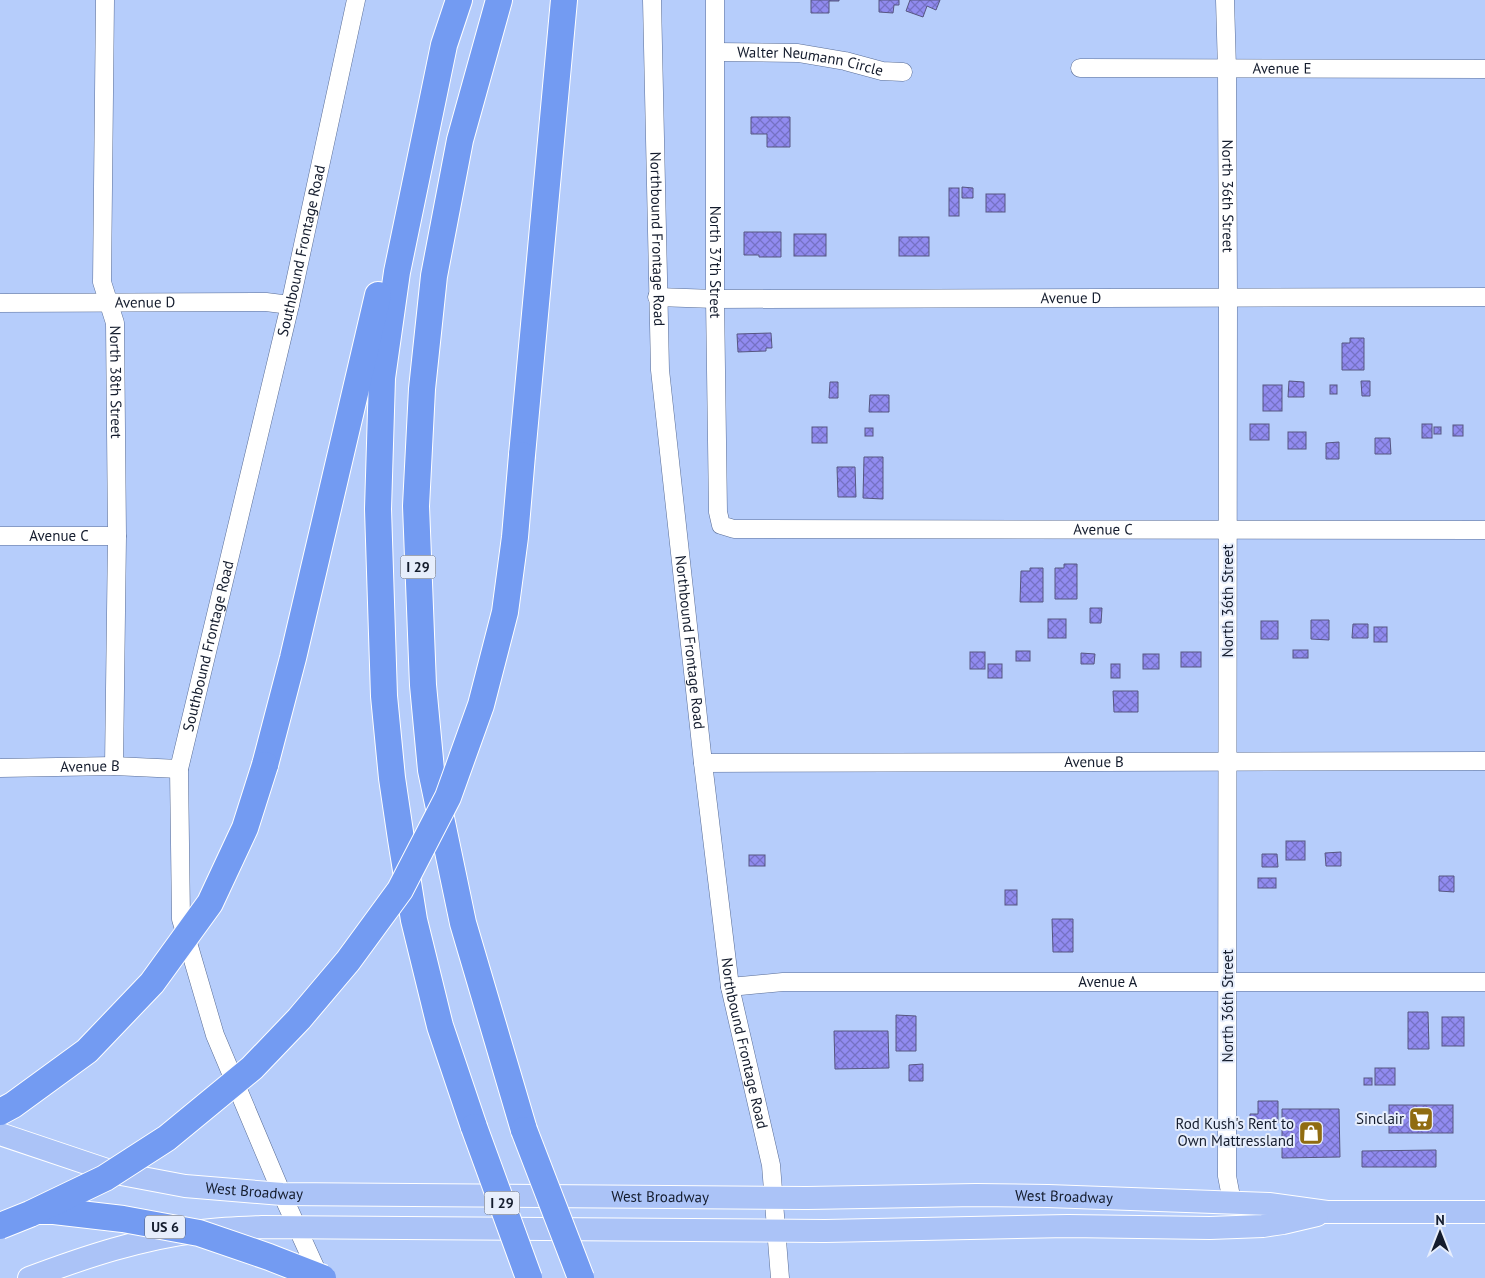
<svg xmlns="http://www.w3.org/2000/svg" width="1485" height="1278" font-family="'PT Sans',sans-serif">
  <defs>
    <pattern id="building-cross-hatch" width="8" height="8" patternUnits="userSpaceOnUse" patternTransform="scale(1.25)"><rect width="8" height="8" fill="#918bf0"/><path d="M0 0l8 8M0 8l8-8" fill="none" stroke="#7571c3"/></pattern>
  </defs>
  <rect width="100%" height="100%" fill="#b6cdfb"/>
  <g fill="url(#building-cross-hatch)" stroke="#575681">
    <path d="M811,0H839V1H829V13H811Z"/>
    <path d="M879,0H899V5H894L893,13L879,12Z"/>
    <path d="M910,0H940L936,10L927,6L923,17L906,11Z"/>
    <path d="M751,117H790V147H767V134H751Z"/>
    <path d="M962,187L973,188V198H962Z"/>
    <rect x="949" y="188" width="10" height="28"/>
    <rect x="986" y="194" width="19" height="18"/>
    <path d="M744,232H781V257H759V255H744Z"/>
    <rect x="794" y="234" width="32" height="22"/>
    <rect x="899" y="237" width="30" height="19"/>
    <path d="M771,333L772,348H766V351L738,352L737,334Z"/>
    <path d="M1350,338H1364V370H1342V343H1350Z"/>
    <path d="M1289,381L1304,382V397H1288Z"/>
    <path d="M1361,381H1370V396H1362Z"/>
    <path d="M830,382H838V398H829Z"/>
    <rect x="1263" y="385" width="19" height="26"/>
    <rect x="1330" y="385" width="7" height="9"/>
    <path d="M870,395H889V412H869Z"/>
    <rect x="1250" y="424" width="19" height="16"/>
    <rect x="1422" y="424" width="10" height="14"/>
    <rect x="1453" y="425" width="10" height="11"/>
    <rect x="812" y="427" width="15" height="16"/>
    <rect x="1434" y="427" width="7" height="7"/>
    <rect x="865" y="428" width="8" height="8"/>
    <rect x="1288" y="432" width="18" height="17"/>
    <path d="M1375,438H1390L1391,454H1375Z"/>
    <path d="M1339,442V459H1326V443Z"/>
    <path d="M864,457H883V499L863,498Z"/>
    <path d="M837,467H855L856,497H838Z"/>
    <path d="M1064,564H1077V599H1055V568H1064Z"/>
    <path d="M1030,568H1043V602H1020L1021,571H1030Z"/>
    <path d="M1090,608H1102L1101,623H1090Z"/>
    <rect x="1048" y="619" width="18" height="19"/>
    <path d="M1311,620H1329V640L1311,639Z"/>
    <rect x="1261" y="621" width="17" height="18"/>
    <path d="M1353,624H1368V638H1352Z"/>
    <rect x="1374" y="627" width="13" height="15"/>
    <rect x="1293" y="650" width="15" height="8"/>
    <rect x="1016" y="651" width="14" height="10"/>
    <rect x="970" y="652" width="15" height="17"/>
    <rect x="1181" y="652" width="20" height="15"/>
    <path d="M1081,653L1095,654L1094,664H1081Z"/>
    <rect x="1143" y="654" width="16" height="15"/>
    <rect x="988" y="664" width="14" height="14"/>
    <rect x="1111" y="664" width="9" height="14"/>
    <path d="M1113,691H1138V712H1114Z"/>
    <rect x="1286" y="841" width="19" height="19"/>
    <path d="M1341,852V866H1326L1325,853Z"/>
    <path d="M1262,854H1277L1278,867H1262Z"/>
    <rect x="749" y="855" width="16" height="11"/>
    <path d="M1439,876H1454V892L1439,891Z"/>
    <rect x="1258" y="878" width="18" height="10"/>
    <rect x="1005" y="890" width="12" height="15"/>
    <path d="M1052,919H1073V952H1053Z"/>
    <path d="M1408,1012H1428L1429,1049H1408Z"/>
    <path d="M896,1015L916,1016V1051H896Z"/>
    <rect x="1442" y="1017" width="22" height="29"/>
    <path d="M834,1031H888L889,1068L835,1069Z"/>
    <path d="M923,1064V1081H909V1065Z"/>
    <rect x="1375" y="1068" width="20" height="17"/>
    <rect x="1364" y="1078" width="8" height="7"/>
    <path d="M1258,1101H1278V1123H1250V1114H1258Z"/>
    <rect x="1389" y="1105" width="64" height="28"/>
    <path d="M1282,1109H1339L1340,1157L1282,1158Z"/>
    <path d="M1436,1150V1167H1362V1151Z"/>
  </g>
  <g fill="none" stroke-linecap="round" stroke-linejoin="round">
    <defs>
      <g id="minor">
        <path id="s1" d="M105,0L102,282L115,323L117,536L114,766"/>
        <path id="s2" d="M652,0L660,370L703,763L730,987L771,1165L780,1278"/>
        <path id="s3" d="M715,0V299L718,512L721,525L734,529L1485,530"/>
        <path id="s4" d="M1225,0L1227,69L1228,298L1227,1176L1232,1202"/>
        <path id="s5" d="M716,52L798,53L845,61L882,71L903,72"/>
        <path id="s6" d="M1080,68L1485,69"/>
        <path id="s7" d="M657,297L715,299L1485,297"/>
        <path id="s8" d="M0,303L266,302L290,305"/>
        <path id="s9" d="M0,536H117"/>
        <path id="s10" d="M703,763L1485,761"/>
        <path id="s11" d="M0,768L114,766L179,769"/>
        <path id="s12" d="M730,987L783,982H1485"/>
        <path id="s13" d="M320,1278L282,1194L215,1035L181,919L179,769L290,305L356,0"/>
      </g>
      <g id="major">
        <path id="s14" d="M0,1134L116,1173L185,1186L282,1194L807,1198L976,1195L1048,1196L1269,1204L1327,1212H1485"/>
        <path d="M29,1278C85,1257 142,1238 201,1231C221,1228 242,1228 262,1227L825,1231L1068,1226L1210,1228L1263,1226L1283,1223L1317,1215"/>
      </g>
      <g id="highway">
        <path d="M459,0L444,45L397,272L382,378L378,509L384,696L392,778L401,839L414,920L440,1026L474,1127"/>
        <path d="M499,0L460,140L434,276L422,389L416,506L423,685L431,770L463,923L524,1130"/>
        <path d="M522,455L564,0"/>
        <path d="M265,765L293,658L378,295"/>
      </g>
    </defs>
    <use href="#minor" stroke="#596d96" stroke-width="19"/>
    <use href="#major" stroke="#fff" stroke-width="24"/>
    <use href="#highway" stroke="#fff" stroke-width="28"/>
    <use href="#minor" stroke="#fff" stroke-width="18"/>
    <use href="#major" stroke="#abc3f7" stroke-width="22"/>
    <use href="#highway" stroke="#739bf2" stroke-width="26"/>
    <defs>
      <g id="highway-bridge">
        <path d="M0,1112L13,1105L87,1051L152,983L210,903L245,828L265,765"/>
        <path d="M474,1127L529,1278"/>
        <path d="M524,1130L581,1278"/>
        <path d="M38,1211H54L123,1219L199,1233L269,1257L323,1278"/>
        <path d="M0,1226L30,1214L105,1178L167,1138L252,1068L299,1019L348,961L400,890L448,797L481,705L505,612L515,537L522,455"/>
      </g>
    </defs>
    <use href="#highway-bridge" stroke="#fff" stroke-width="28" stroke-linecap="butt"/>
    <use href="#highway-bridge" stroke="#739bf2" stroke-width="26"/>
  </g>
  <defs>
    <symbol id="supermarket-square" viewBox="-11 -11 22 22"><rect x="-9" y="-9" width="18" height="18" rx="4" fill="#906c11" stroke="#e7eefc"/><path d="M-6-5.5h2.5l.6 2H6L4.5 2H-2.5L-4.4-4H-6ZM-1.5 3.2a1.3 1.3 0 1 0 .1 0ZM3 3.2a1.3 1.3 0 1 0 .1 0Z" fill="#fff"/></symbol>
    <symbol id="shop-square" viewBox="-11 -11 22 22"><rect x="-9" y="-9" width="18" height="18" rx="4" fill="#906c11" stroke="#e7eefc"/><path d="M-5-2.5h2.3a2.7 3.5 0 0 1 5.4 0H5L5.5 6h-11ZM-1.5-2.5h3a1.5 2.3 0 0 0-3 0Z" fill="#fff"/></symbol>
  </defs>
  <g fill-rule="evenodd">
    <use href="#supermarket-square" x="1407" y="1105" width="28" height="28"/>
    <use href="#shop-square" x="1297" y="1119" width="28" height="28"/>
  </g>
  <g text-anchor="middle" stroke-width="4" stroke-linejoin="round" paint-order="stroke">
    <g fill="#e7eefc" stroke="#535b6b" stroke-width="1">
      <rect x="400.5" y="555.5" width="35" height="23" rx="4"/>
      <rect x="484.5" y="1191.5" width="35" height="23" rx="4"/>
      <rect x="145" y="1215.5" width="40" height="23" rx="4"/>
    </g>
    <g font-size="14" font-weight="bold" fill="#141c2d">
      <text x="418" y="572">I 29</text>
      <text x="502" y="1208">I 29</text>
      <text x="165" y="1232">US 6</text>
    </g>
    <g font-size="15" fill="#141c2d" stroke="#e7eefc">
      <text dy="5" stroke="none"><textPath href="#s5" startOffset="95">Walter Neumann Circle</textPath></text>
      <text dy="5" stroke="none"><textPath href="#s6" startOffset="202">Avenue E</textPath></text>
      <text dy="5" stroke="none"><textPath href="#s4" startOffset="196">North 36th Street</textPath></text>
      <text dy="5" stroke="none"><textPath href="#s2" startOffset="239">Northbound Frontage Road</textPath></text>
      <text dy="5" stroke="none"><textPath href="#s13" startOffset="1068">Southbound Frontage Road</textPath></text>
      <text dy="5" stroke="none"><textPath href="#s3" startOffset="262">North 37th Street</textPath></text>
      <text dy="5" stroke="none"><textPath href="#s7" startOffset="414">Avenue D</textPath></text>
      <text dy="5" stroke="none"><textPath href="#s8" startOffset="145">Avenue D</textPath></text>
      <text dy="5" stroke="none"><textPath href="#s1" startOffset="384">North 38th Street</textPath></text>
      <text dy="5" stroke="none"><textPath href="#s3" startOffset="908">Avenue C</textPath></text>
      <text dy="5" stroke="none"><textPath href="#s9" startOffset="59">Avenue C</textPath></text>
      <text transform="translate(1228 601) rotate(-90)" y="5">North 36th Street</text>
      <text dy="5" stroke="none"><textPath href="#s2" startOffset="644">Northbound Frontage Road</textPath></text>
      <text dy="5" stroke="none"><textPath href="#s13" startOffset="662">Southbound Frontage Road</textPath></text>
      <text dy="5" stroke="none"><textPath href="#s10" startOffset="391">Avenue B</textPath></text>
      <text dy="5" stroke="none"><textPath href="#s11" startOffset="90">Avenue B</textPath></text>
      <text dy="5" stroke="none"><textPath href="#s12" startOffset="378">Avenue A</textPath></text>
      <text transform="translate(1228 1006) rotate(-90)" y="5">North 36th Street</text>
      <text dy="5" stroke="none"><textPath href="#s2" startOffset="1049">Northbound Frontage Road</textPath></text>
      <text dy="5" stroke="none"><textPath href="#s14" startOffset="262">West Broadway</textPath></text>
      <text dy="5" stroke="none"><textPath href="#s14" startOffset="668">West Broadway</textPath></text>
      <text dy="5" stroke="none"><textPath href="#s14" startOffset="1072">West Broadway</textPath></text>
    </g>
    <g font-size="15" fill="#141c2d" stroke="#e7eefc" text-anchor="end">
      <text x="1404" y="1124">Sinclair</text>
      <text x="1294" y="1129">Rod Kush's Rent to<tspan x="1294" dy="17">Own Mattressland</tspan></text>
    </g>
  </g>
  <g transform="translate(1440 1233)" stroke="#e7eefc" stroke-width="4" paint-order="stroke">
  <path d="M0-4L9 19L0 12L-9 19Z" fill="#141c2d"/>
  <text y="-8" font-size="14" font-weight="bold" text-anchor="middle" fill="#141c2d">N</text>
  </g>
</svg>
